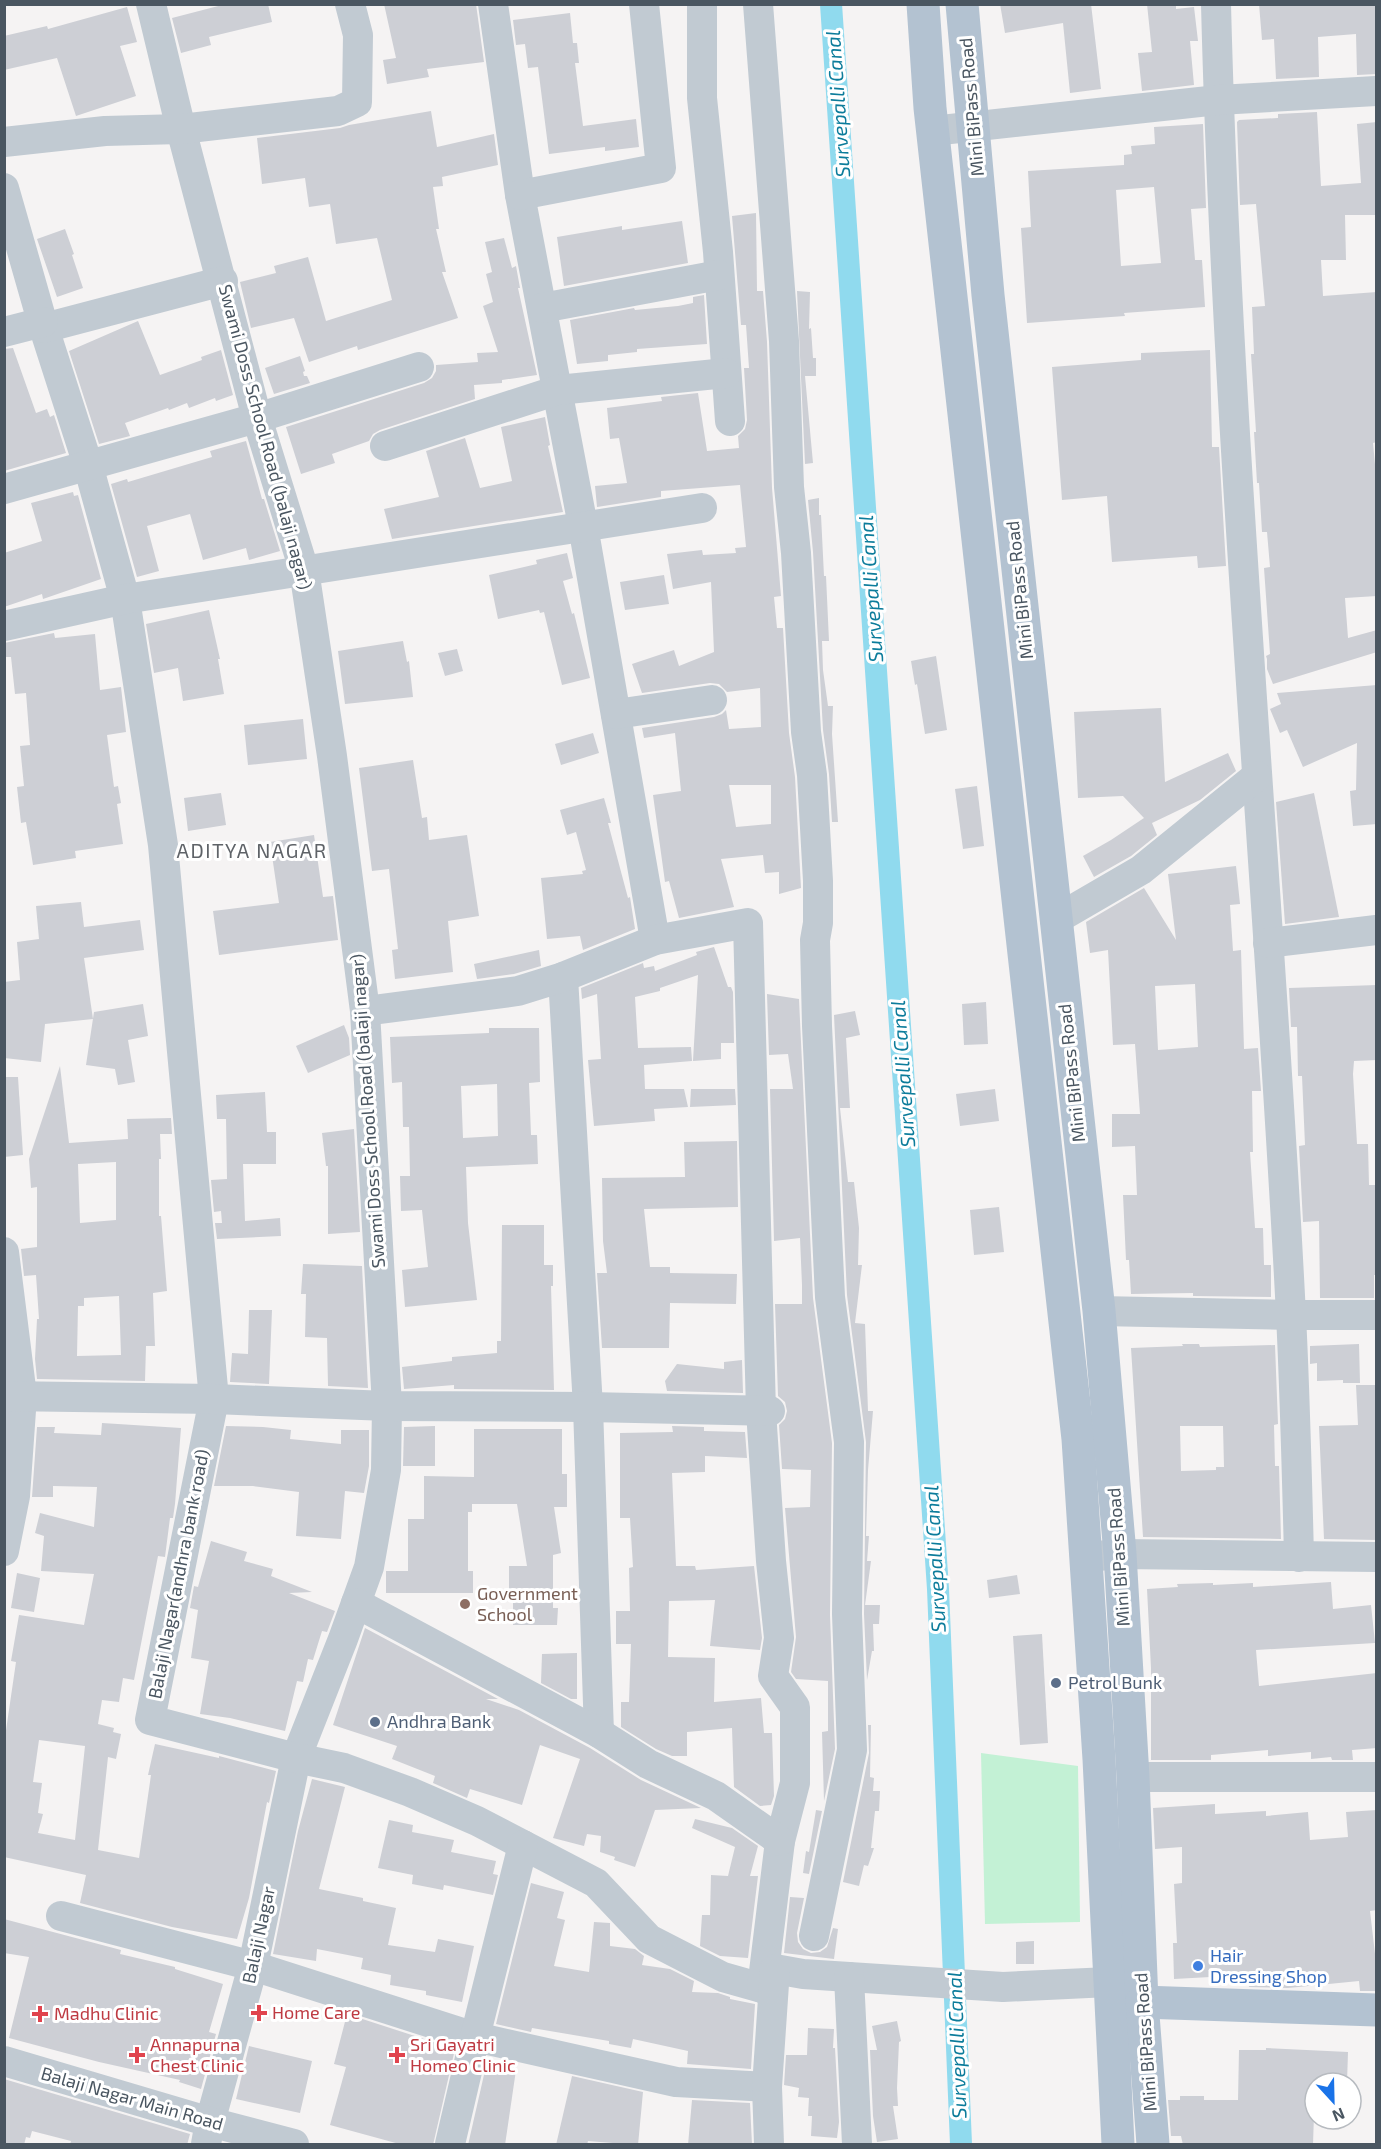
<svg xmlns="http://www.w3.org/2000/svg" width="1381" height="2149" font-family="'Exo 2',sans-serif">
  <rect width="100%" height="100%" fill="#f5f3f3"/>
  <path fill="#c3f1d5" d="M981,1753L1078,1766L1080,1922L985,1924Z"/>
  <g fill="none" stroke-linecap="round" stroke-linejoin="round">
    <path stroke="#90daee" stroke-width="22" d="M831,4L938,1589L961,2144"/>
  </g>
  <g fill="#cdcfd5" fill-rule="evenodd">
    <path d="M226,4H268L272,22L209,37L211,45L181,53L172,18Z"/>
    <path d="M384,4H476L484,62L427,69L429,77L387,84L383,60L396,58Z"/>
    <path d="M1000,4H1091L1101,89L1070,93L1063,23L1005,33Z"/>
    <path d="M1147,4H1176V9L1194,7L1198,41H1190L1194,85L1142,91L1138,53L1152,52Z"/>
    <path d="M1259,4H1377V74L1357,75L1356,34L1318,37L1319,77L1276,79L1274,39L1262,40Z"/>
    <path d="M127,7L137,42L120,46L136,96L76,116L57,58L4,70V36L47,26L48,29Z"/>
    <path d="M570,13L573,43H577L579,63H575L583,126L636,119L639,147L605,151V147L549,154L538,67L528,68L525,44L516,45L513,20Z"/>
    <path d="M431,111L437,147L494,134L498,165L442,177L443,186L433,187L439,229H436L446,272H442L458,318L358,350L357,346L309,362L294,318L251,328L240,282L276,273L274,266L308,257L326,321L392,300L377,238L336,244L330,204L309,207L305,178L262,184L257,138L340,128L349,125Z"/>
    <path d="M1317,112L1321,186L1361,183L1357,124L1377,122V215H1345L1346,260H1321L1323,296L1377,292V442L1373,443L1377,486V596L1345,598L1348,638L1377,630V652L1273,684L1267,669V659L1266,656L1270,654L1264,568L1270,567L1267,532H1262L1259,483H1257L1254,432H1256L1251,354H1254L1252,307L1265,306L1256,204L1240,205L1237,122L1239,120L1278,118V114Z"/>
    <path d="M1203,124L1206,208L1191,209L1195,260H1202L1205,307L1124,313L1125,316L1027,323L1021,228L1031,227L1028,171L1124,165V155L1132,154L1131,146L1155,144L1154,127ZM1154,187L1161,263L1121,266L1116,190Z"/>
    <path d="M756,213L757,291H763L767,342L772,488L781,596L774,597L777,628H783L789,733L795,777L801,888L779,894V872L765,873L763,855L721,859L734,907L679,918L669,881L665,882L653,795L681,791L675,733L644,738L642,728L714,717L722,714L726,710L729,729L761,727L760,688L727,692L719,684L710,683L642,693L632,664L674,650L679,666L714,652L711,582L673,589L667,554L702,550L703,555L736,553L735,548L746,547L740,485L661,491V497L597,507L595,486L627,483L619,438L610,439L607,408L662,401L661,397L698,393L707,451L739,448L738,436L745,429L747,420L744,368H749L746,325H741L732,216ZM729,785H771V824L736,827Z"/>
    <path d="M682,221L688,263L564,286L557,237L622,226V230Z"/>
    <path d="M65,229L74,254L72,255L83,288L57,297L37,239Z"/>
    <path d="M504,238L512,268L516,266L520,288H518L537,375L502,380V383L474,385L475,399L380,430L373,434L369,441L332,454L335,463L301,474L286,427L424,383L432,378L436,371V365L478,362L477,353L498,352L483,306L493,302L486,274L492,272L485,242Z"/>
    <path d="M797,291L810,292L809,329L811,328L813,358H816V376H805L813,463L805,464Z"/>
    <path d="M704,295L707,344L637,349V352L608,355V361L577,364L570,320L634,308L635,310L678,306L693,303V297Z"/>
    <path d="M138,321L160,375L202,360L201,357L221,350L233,395L216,401L215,398L189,408L187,403L169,410L168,408L125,423L130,436L99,444L69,351Z"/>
    <path d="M13,348L36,413L47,409L50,417L54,415L66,453L4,471V349Z"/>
    <path d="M1210,350L1212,447H1219L1226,566L1198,568L1197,556L1112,562L1107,496L1062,500L1052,367L1141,360V353Z"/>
    <path d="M300,356L305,371L303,372L304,376H307L310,383L274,394L265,368Z"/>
    <path d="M545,417L550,445L548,446L563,512L392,539L384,509L439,497L426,451L465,438L480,488L512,481L501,427Z"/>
    <path d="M246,441L262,499H264L280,551L249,560L246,548L203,560L190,514L147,526L159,571L137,577L111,484L127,479L128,482L212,457L210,451Z"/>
    <path d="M73,492L74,496L78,495L101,579L43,599L42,594L4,607V553L42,541L31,503Z"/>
    <path d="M819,498V515H821L824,576H826L829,641H822L823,670L828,706H833L832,734L838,822H832L829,774L823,730L813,552L808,500Z"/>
    <path d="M567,553L573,578L563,581L572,614L574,613L590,678L562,685L544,612L540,613L539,610L498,619L489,575L537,564L536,560Z"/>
    <path d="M664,575L669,604L625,610L620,582Z"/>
    <path d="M209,610L220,659H218L224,694L183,701L178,668L154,673L146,624Z"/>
    <path d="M54,633L55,638L95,634L100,690L121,687L126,732L107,735L114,787L118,786L121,803L117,804L123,844L75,851L76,858L33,865L26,822L21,823L17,787L24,786L20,746L30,745L26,693L15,694L11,657H4V643Z"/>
    <path d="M403,641L407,662L409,661L413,697L345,704L338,651Z"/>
    <path d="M457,649L463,671L445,676L438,653Z"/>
    <path d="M936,656L947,730L925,734L917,684L915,685L911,661Z"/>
    <path d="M1377,685V824L1353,826L1350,791L1356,790L1357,743L1303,767L1287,730L1280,733L1270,709L1281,704L1277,693Z"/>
    <path d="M1161,708L1165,782L1228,753L1236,771L1200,800L1152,823L1157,835L1131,856L1094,877L1083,856L1111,840L1144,818L1123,796L1078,798L1074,712Z"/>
    <path d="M303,719L307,759L248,765L244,725Z"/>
    <path d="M593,733L599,753L561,765L555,744Z"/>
    <path d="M413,760L422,818L427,817L429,840L467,835L479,916L448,921L453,972L395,979L392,950L398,949L389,869L372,871L359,768Z"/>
    <path d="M977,786L984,846L963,849L955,789Z"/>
    <path d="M221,793L226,825L188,831L184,798Z"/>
    <path d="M1314,793L1339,917L1285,924L1276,802Z"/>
    <path d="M604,798L611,823H608L628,898L630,897L635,929L583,950L580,936L547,939L541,878L583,874L582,871L586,870L576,832L567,835L560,810Z"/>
    <path d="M314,835L323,897L333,896L338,940L219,955L213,911L279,903L270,842Z"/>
    <path d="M1236,866L1240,904L1230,905L1233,951L1241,950L1244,1049L1258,1048L1261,1091H1252L1253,1152H1250L1255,1228H1263L1264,1265H1271V1297L1193,1296V1293L1131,1294L1129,1260H1126L1123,1195H1137L1135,1146L1112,1147V1114H1140L1135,1044L1113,1045L1108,950L1090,953L1086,922L1144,888L1176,940L1168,874ZM1195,984L1198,1047L1158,1050L1155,986Z"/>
    <path d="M81,902L84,927L140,920L144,950L84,958L93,1019L45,1024L41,1062L4,1058V982L20,980L17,942L39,939L36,906Z"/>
    <path d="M714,947L728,987H731L733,992L734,1043H721V1059L693,1061L698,975L660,988V991L635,997L638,1048L691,1047L692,1061L644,1065L645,1089H684L688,1107L654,1109L655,1121L594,1126L588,1060L601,1059L597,994L582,999L581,988L643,963L644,968L654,966L655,971L697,955L696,952Z"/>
    <path d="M539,950L541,966L514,974L477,979L474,964Z"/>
    <path d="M1377,985V1060L1354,1061L1353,1074L1357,1144H1368L1369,1185H1377V1275H1374V1298H1320L1319,1221L1303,1222L1299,1146L1305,1145L1302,1076H1298L1297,1027H1291L1289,988Z"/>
    <path d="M767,994L799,999L813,1298L832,1443L830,1615L835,1749L824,1801L822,1732L828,1731V1681L796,1679L791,1672L796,1637L785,1508L810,1507L811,1470L782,1469L779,1425L785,1419L787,1411L785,1402L778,1396L775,1304H802V1285L800,1238L774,1241L770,1089H793L788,1054L769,1055Z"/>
    <path d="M986,1002L988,1044L964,1045L962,1004Z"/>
    <path d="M143,1004L148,1036L128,1040L135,1082L118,1085L115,1069L86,1065L94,1012Z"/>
    <path d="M855,1011L860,1035L846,1038L850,1108H840L848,1182H854L859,1228L858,1265H862L855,1323L865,1324L868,1411H873L868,1470L866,1536H869L867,1561H871L865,1605H880L879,1624H873L874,1651H872L867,1680L864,1614L866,1442L847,1295L834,1015Z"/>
    <path d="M344,1025L349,1038L350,1055L308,1073L296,1046Z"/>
    <path d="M489,1028H539L540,1082L529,1083L531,1135H537L538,1164L466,1167L468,1223L477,1300L405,1307L402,1270L428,1267L422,1210L401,1211L400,1176H410L409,1127H403L402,1082L392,1083L390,1037L489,1033ZM497,1084L498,1136L463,1138L461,1086Z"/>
    <path d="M60,1066L69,1143L128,1139L127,1119L171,1118L172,1134H160L161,1159H159V1216H161L167,1291L153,1293L155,1346H146L145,1381L37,1379L35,1359L37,1319H39L36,1275L24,1276L21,1249L37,1247V1187L31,1188L29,1159ZM116,1162V1220L80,1223L78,1164ZM119,1296L121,1355L77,1356L78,1306H84V1298Z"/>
    <path d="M4,1077H18L23,1155L4,1157Z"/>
    <path d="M691,1089H735L736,1105L690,1107Z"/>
    <path d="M995,1089L999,1121L960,1126L956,1094Z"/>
    <path d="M265,1092L267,1132H276V1164H243L245,1221L280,1218L281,1236L217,1239L215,1223H222L221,1211L214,1212L211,1180L227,1179L226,1119H217L216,1095Z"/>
    <path d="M354,1129L360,1232L328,1234V1166H326L322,1133Z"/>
    <path d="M737,1141L738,1207L644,1209L650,1267H670V1273L737,1274L736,1304L670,1303L669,1348H602L597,1273H607L603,1241L602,1178L685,1177L684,1142Z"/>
    <path d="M999,1207L1004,1252L974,1255L970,1210Z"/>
    <path d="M502,1225H544V1265H553V1286H551L554,1390L454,1389V1385L404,1389L402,1367L452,1361V1357L497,1353V1341H501Z"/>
    <path d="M303,1264L362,1266L368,1388L328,1386L327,1338L305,1337L306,1294H301Z"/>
    <path d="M249,1310H272L269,1384L230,1382L232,1353L248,1354Z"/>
    <path d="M1182,1344H1199L1200,1347L1275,1345L1278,1424L1274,1425L1275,1466H1279L1281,1539L1143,1537L1131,1348L1183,1346ZM1180,1426H1223L1224,1467H1216V1470L1181,1471Z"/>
    <path d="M1359,1344L1360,1383H1343V1380L1317,1381V1363L1310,1364V1346Z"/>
    <path d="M742,1360L743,1393L667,1391L665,1381L677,1364L724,1369V1362Z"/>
    <path d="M1356,1385H1377V1540L1324,1539L1319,1426L1358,1425Z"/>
    <path d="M102,1423L181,1428L175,1504L173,1518H170L165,1557L158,1556L134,1680L123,1678L119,1702L102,1700L98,1724L114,1728L113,1732L121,1734L116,1759L108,1757L98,1850L139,1858L151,1775H148L155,1744L219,1758V1756L276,1771L269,1803L267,1802L249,1898L237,1939L172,1927L80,1903L86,1875L4,1857V1744L16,1662L11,1661L19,1615L84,1625L94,1574L41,1571L44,1536L35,1533L40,1513L94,1527L97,1487L53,1486V1497H32L37,1427H55L54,1433L101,1435ZM39,1740L85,1746L75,1840L38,1833L43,1814L38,1813L42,1783L33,1782Z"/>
    <path d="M226,1426L263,1427L291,1430L290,1439L341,1444V1430H369V1466L364,1493L345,1491L341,1539L296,1536L299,1492L253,1486H214Z"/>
    <path d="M435,1426V1466H403L404,1427Z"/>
    <path d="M672,1426L704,1427V1431L745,1432L747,1458L705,1456V1472L672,1473L676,1566H695L696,1570L754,1566L762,1638L760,1650L710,1646L715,1600L669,1601L668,1657L715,1658L714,1702L761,1698L764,1733H772L774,1796L771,1805L760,1806L734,1787L732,1728L687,1732V1756H672L656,1749L621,1727V1702H629L631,1644H616V1611H630L629,1568L633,1567L630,1518H620V1433L673,1432Z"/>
    <path d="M474,1429H562V1474H567V1507H554L561,1553L553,1555V1608H558L557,1625H513V1597H509V1566H527L517,1504H472V1512H468V1571H473V1593H386V1571H408V1519H424V1476L474,1477Z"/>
    <path d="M211,1541L247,1552L244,1561L273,1569L271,1576L312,1592L289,1593L335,1611L327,1632L322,1631L313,1660L308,1659L303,1682L297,1681L285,1731L230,1718L200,1714L209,1661L191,1658L198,1610L190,1608L194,1586L198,1587Z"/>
    <path d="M17,1573L40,1578L34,1612L11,1608Z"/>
    <path d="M1017,1575L1020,1594L989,1598L987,1580Z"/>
    <path d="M1331,1582L1333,1609L1371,1605L1375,1643L1256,1650L1259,1686L1377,1673V1748L1352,1750L1353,1760H1332L1331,1757L1311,1759V1752L1268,1756V1750L1211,1755V1760H1151V1668L1147,1589L1178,1587L1177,1584L1213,1583V1585L1253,1583V1587Z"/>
    <path d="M365,1628L498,1699H486L519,1710L590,1748L641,1780L701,1808L655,1810L635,1867L614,1860L615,1857L600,1852L601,1836L587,1834L584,1846L553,1838L580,1759L540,1745L522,1805L470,1789L467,1798L433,1783L435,1776L392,1759L397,1746L333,1725Z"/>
    <path d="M1042,1634L1048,1743L1020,1745L1013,1636Z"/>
    <path d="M577,1653V1699H571L541,1683L542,1654Z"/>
    <path d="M868,1725H871L870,1777L874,1778L873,1791H880L879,1811H875L871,1848H874L868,1866L864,1865L859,1886L843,1882L869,1753Z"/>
    <path d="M312,1779L345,1787L319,1889L363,1898V1901L396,1908L388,1945L435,1952L438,1939L474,1946L462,2002L426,1995V1991L390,1985L391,1975L361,1969L363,1958L317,1949L316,1961L273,1954L298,1831Z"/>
    <path d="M1215,1804V1814L1266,1811V1816L1308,1812L1310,1840L1348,1837L1346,1812L1377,1810V1910L1370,1911L1377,1971V1991H1360L1359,1981L1288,1988L1249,1987L1247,1975L1174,1979L1173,1943H1177L1174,1884L1182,1883V1847L1155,1849L1153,1808Z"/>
    <path d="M816,1810L822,1811L809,1874L803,1873L806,1851L809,1852Z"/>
    <path d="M695,1819L732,1828L758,1846L750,1876H758L748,1958L720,1956L700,1946L702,1915H710L711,1875L728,1876L735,1847L692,1828Z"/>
    <path d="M389,1820L413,1825L412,1832L454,1840L451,1852L496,1861L493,1874L498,1875L493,1895L444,1885L443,1890L412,1884L413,1875L378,1868Z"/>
    <path d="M531,1883L564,1892L557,1918L565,1920L554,1966L589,1972L594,1922L610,1923V1946L635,1949L644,1956L642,1965L670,1969L694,1981L692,1992L718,1993L730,1997V1999L755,2004L751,2069L687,2064L688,2051L633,2039L631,2048L609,2044V2041L532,2028L531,2032L496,2024Z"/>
    <path d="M790,1897L804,1898L797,1933L798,1942L803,1949L811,1953L820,1952L827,1947L833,1928L838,1929L834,1959L784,1953Z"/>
    <path d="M4,1919L121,1950L120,1954L175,1967V1969L223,1984L209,2032L216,2034L201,2089L179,2082L180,2080L99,2062L9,2038L29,1957L4,1953Z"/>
    <path d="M1034,1941V1964H1016V1942Z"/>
    <path d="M347,2014L455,2049L433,2145H403L330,2125L346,2067L334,2064Z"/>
    <path d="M897,2021L901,2041L899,2042L897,2088L898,2106H893L898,2139L877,2142L873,2116L870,2050H877L872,2026Z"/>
    <path d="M808,2028L834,2029L833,2048H835L839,2122L837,2138L811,2136L812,2116H808L809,2098L798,2097L799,2088L784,2085L786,2055H807Z"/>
    <path d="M249,2046L312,2061L300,2113L236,2099Z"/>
    <path d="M1266,2048L1348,2052L1347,2083H1315L1313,2145H1183L1181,2136H1171L1168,2100H1180V2096H1204V2100H1238L1239,2050H1266Z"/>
    <path d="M486,2066L516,2070L505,2145H468Z"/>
    <path d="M572,2076L643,2092L638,2145L588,2141L587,2145H556Z"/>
    <path d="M4,2079L190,2134L187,2145H70L71,2141L32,2131L30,2138L26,2137L24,2145H4Z"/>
    <path d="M692,2100L750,2103L752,2145H688Z"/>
  </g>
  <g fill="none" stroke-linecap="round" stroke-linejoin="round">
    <g stroke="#c1cad2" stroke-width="30">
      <path d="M151,4L181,129L257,418L304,570L332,756L365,1011L387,1406L386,1470L369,1567L343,1639L296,1758L253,1966L210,2122L206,2144"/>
      <path d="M493,4L520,195L583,526L655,940"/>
      <path d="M702,4V98L718,252L730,421"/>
      <path d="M758,4L784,341L789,487L796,553L806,732L812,775L818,881V923L815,940L817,1026L830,1297L849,1442L847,1614L852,1750L814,1936"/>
      <path d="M1216,4C1227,442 1269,878 1291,1315C1295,1395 1297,1476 1299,1557"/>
      <path d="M932,131L1218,100L1376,91"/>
      <path d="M4,142L105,131L181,129L338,111L357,102L358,35L350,4"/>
      <path d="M4,188L44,328L88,465L125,599L163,845L214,1399L150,1720L296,1758L344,1768L410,1792L477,1821L596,1883L649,1939L723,1977L762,1988L775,1969L803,1974L1003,1987L1109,1982"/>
      <path d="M520,195L661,168L644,4"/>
      <path d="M542,308L719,275"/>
      <path d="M44,328L223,281"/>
      <path d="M4,332L43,322"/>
      <path d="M385,446L558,390L726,373"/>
      <path d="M4,489L257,418L419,367"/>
      <path d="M4,626L125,599L702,508"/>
      <path d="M616,714L712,700"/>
      <path d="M1055,920L1141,870L1257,776"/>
      <path d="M1268,943L1376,930"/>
      <path d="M563,977L588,1407L599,1733"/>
      <path d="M365,1011L518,991L563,977L655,940L748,923L761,1411L771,1561L779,1638L773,1676L795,1707V1783L780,1841L762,1988"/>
      <path d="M4,1252L22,1396L15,1496L4,1551"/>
      <path d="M1099,1311L1291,1315H1376"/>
      <path d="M4,1396L214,1399L387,1406L588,1407L770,1411"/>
      <path d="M1098,1556L1120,1554L1376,1557"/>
      <path d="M356,1603L599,1733L648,1764L716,1796L780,1841"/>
      <path d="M1133,1777H1376"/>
      <path d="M61,1916L253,1966L475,2037L676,2082L767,2087"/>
      <path d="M849,1977L857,2144"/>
      <path d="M4,2061L210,2122L294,2144"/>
      <path d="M450,2144L475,2037L523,1845"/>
      <path d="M769,2144L767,2087L775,1969"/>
    </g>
    <g stroke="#b3c2d1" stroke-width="33">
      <path d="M923,4L930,108L1078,1439L1099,1759L1118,2144"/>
      <path d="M962,4L988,295L1099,1311L1120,1554L1133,1777L1142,2002L1153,2144"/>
      <path d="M1142,2002L1376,2010"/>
    </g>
  </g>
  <circle fill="#8d6e63" stroke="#fff" stroke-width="2" cx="465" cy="1604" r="6"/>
  <g fill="#5c6f8a" stroke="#fff" stroke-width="2">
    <circle cx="1056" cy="1683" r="6"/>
    <circle cx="375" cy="1722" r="6"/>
  </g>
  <circle fill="#3f7fe0" stroke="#fff" stroke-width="2" cx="1198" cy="1966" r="6"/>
  <g fill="#e0444e" stroke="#fff" stroke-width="2">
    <path d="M256 2004h6v6h6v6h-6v6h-6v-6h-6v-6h6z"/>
    <path d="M37 2005h6v6h6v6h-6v6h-6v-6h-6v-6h6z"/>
    <path d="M134 2046h6v6h6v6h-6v6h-6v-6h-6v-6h6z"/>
    <path d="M394 2046h6v6h6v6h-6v6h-6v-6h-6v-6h6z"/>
  </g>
  <g text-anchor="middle" stroke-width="6" stroke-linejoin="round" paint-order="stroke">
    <g font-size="18" fill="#4a5661" stroke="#fff">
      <text transform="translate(972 107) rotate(-95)" y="6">Mini BiPass Road</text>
      <text transform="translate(265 437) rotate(75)" y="6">Swami Doss School Road (balaji nagar)</text>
      <text transform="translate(1020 590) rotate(-96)" y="6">Mini BiPass Road</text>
      <text transform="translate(1072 1073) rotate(-96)" y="6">Mini BiPass Road</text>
      <text transform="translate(368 1111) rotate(-94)" y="6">Swami Doss School Road (balaji nagar)</text>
      <text transform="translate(1119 1557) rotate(-94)" y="6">Mini BiPass Road</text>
      <text transform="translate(179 1574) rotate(-79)" y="6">Balaji Nagar(andhra bank road)</text>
      <text transform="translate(259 1935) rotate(-78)" y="6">Balaji Nagar</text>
      <text transform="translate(1146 2042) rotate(-94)" y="6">Mini BiPass Road</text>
      <text transform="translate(132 2099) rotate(16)" y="6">Balaji Nagar Main Road</text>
    </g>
    <g font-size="18" fill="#785e54" stroke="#fff" text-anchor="start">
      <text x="477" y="1600">Government<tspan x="477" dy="21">School</tspan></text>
    </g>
    <g font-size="18" fill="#4e5e75" stroke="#fff" text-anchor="start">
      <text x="1068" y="1689">Petrol Bunk</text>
      <text x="387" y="1728">Andhra Bank</text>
    </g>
    <g font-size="18" fill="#366cbe" stroke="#fff" text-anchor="start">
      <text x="1210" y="1962">Hair<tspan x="1210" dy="21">Dressing Shop</tspan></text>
    </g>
    <g font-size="18" fill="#be3a42" stroke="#fff" text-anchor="start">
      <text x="272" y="2019">Home Care</text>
      <text x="54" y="2020">Madhu Clinic</text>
      <text x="150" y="2051">Annapurna<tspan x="150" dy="21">Chest Clinic</tspan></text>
      <text x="410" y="2051">Sri Gayatri<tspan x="410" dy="21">Homeo Clinic</tspan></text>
    </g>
    <g font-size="20" font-style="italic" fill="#0c7c9b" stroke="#fff">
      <text transform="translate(838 104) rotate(-94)" y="7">Survepalli Canal</text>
      <text transform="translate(871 589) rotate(-94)" y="7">Survepalli Canal</text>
      <text transform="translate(903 1074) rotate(-94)" y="7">Survepalli Canal</text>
      <text transform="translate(935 1559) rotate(-93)" y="7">Survepalli Canal</text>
      <text transform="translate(957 2045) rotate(-92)" y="7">Survepalli Canal</text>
    </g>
    <g font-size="20" letter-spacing="1.5" fill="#5f6368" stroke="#fff">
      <text x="252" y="858">ADITYA NAGAR</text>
    </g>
  </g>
  <rect width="1381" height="2149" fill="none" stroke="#4a5661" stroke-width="12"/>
  <g transform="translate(1333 2101) rotate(158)"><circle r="28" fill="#ffffff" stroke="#b7bbc0" stroke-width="1.5"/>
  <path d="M0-4.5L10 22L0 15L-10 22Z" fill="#1a73e8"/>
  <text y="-9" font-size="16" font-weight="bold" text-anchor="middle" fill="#4a5661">N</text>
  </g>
</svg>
